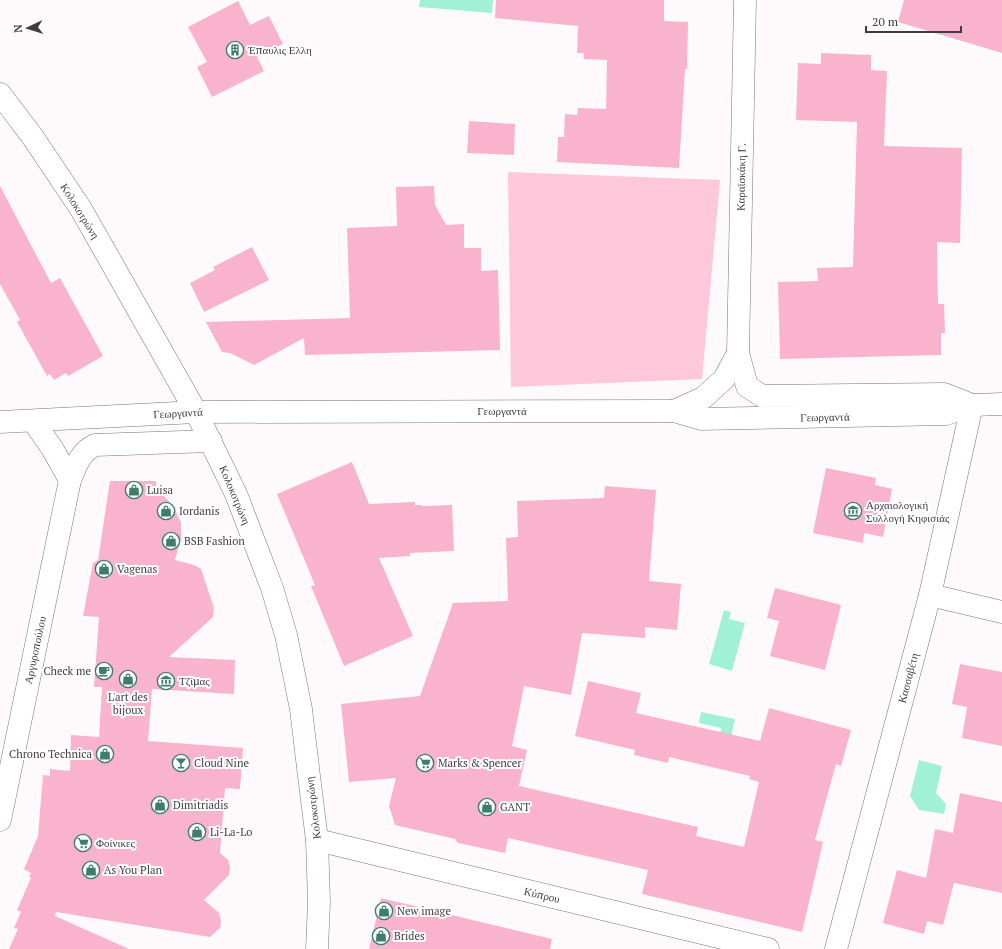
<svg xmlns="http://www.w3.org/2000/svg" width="1002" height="949" font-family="'PT Serif',serif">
  <rect width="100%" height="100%" fill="#fefafb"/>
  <path fill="#fec8da" d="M508,172L720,180L702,379L511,387Z"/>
  <g fill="#a1f1d7">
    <path d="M420,0H493L492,13L419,7Z"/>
    <path d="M724,610L731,612L729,619L745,623L732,671L709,664Z"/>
    <path d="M701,712L735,719L729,746L718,743L721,728L699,723Z"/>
    <path d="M919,760L942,766L936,793L946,804L944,814L919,810L910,796Z"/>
  </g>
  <g fill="#fab3cc">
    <path d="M496,0H664V21L688,22L687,69H685L679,168L557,162L558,137H564L565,114L577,115L578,108L606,109L607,60L584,59V53H577L578,26L495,18Z"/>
    <path d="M904,0H1002V53L898,22Z"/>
    <path d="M238,1L250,25L269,16L283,44L257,57L264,71L212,97L197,67L207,62L188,27Z"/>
    <path d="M821,53L871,55V70L887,71L884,146L962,148L960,243L937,242L938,304H944L945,333H941V355L780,359L778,282L818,281L817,268L853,267L857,122L796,120L798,63L821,64Z"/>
    <path d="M469,121L515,124L514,155L467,153Z"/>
    <path d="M0,186L51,283L60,278L103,356L68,376L66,373L54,380L50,374L47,376L17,322L20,320L0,284Z"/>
    <path d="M434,186L435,205L446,225L464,224V248H481V271L498,270L500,350L305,355L304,338L254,365L230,353L222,352L206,322L350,318L347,228L397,226L396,187Z"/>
    <path d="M252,247L269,280L204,312L190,283L215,270L213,267Z"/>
    <path d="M352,462L369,504L415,502V505H422V506L452,505L454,551L410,553V556L379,558L413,636L344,666L311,586L315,585L277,494Z"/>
    <path d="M826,468L876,478L875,485L892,489L883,537L864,533L863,543L813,533Z"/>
    <path d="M110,481H156V491L165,497L174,507L181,523V538L175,560L194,565L201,569L214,608L213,617L169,657L235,660L234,694L152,689L148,741L243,748L240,789L225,788L220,853L228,860L230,868L229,875L204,900L219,913L221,921L220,928L210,937L56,912L55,916L129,949H9L18,929L14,928L21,912L17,910L31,878L29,877L31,873L24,869L38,836L43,775L50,776V769L70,771L71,735L99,737L102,687H94L99,617L83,616L93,563L98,560Z"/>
    <path d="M605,486L656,490L649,581L681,584L677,630L645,627V638L582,633L571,695L524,686L512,746L527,750L519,786L698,827L696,836L744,847L759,782L749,779L750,776L669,757L668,763L634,755L635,750L575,736L588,681L641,693L636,713L760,741L769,708L851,730L841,766L836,764L815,840L823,842L802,932L642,894L648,870L508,838L505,853L458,843L455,839L395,825L389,806L396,778L349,782L341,704L420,696L453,603L508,601L506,538L518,537L517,501L604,498Z"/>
    <path d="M775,588L841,605L825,670L770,656L779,621L767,618Z"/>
    <path d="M960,664L1002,672V746L962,738L967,707L952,704Z"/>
    <path d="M960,793L1002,802V893L954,883L943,925L927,921L924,934L883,923L897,870L926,878L935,829L953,833Z"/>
    <path d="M381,898L552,939L550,949H369Z"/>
  </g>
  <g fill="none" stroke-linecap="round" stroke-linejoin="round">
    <defs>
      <g id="minor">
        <path d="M745,0L738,353L747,386L762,396L944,394L972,405"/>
        <path d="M674,411L703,398L724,379L738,353"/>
        <path d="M33,421L52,448L70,480"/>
        <path d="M0,422L196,412L674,411L701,419L946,414L972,405L1002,404"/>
        <path d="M930,595L1002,612"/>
        <path d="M0,820L70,480C76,466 80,452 95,445L211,441"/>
        <path d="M317,840L768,949"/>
        <path d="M836,949L930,595L972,405"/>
      </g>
      <path id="tertiary" d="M0,94L32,136L81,209L196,412L236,494L272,588L286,635L301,709L309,776L317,840L319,902L317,949"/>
    </defs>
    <use href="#minor" stroke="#7c7376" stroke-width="23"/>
    <use href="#tertiary" stroke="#7c7376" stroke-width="23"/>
    <use href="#minor" stroke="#fff" stroke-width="22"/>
    <use href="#tertiary" stroke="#fff" stroke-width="22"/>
  </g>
  <defs>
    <symbol id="building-ring" viewBox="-11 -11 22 22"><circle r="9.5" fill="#fff" stroke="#3f7d6a" stroke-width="1.5"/><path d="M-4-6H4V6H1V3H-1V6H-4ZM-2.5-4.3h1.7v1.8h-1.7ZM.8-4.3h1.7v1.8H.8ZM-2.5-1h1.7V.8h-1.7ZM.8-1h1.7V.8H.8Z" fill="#3f7d6a"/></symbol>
    <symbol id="shop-ring" viewBox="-11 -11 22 22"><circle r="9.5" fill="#fff" stroke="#3f7d6a" stroke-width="1.5"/><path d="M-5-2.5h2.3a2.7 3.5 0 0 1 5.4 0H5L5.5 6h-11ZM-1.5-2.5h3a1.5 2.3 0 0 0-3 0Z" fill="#3f7d6a"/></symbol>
    <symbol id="museum-ring" viewBox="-11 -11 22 22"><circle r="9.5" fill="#fff" stroke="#3f7d6a" stroke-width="1.5"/><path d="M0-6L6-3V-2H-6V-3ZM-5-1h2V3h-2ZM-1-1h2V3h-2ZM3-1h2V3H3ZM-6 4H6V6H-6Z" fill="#3f7d6a"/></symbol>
    <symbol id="cafe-ring" viewBox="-11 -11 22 22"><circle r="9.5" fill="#fff" stroke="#3f7d6a" stroke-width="1.5"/><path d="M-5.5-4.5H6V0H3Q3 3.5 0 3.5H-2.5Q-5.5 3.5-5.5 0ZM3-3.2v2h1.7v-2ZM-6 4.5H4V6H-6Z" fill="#3f7d6a"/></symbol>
    <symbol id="bar-ring" viewBox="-11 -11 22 22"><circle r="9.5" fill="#fff" stroke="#3f7d6a" stroke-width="1.5"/><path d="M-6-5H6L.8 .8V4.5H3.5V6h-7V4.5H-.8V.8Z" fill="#3f7d6a"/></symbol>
    <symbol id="supermarket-ring" viewBox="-11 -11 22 22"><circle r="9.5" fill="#fff" stroke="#3f7d6a" stroke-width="1.5"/><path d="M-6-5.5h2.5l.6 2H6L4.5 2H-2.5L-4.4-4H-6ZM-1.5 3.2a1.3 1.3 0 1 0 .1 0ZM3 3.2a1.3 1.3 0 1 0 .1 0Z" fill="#3f7d6a"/></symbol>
  </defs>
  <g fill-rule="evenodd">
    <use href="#building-ring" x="225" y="40" width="20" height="20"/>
    <use href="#shop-ring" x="124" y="480" width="20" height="20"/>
    <use href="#shop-ring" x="156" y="501" width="20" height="20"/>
    <use href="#museum-ring" x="843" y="501" width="20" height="20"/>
    <use href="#shop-ring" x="161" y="531" width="20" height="20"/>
    <use href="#shop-ring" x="94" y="559" width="20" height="20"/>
    <use href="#cafe-ring" x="94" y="661" width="20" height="20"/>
    <use href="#shop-ring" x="118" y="669" width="20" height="20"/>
    <use href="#museum-ring" x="156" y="671" width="20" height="20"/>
    <use href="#shop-ring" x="95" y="744" width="20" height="20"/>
    <use href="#bar-ring" x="171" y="753" width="20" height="20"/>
    <use href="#supermarket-ring" x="415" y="753" width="20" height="20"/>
    <use href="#shop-ring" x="150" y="795" width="20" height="20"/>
    <use href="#shop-ring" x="477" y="797" width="20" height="20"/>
    <use href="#shop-ring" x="187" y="822" width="20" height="20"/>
    <use href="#supermarket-ring" x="73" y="833" width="20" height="20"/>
    <use href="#shop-ring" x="81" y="860" width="20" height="20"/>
    <use href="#shop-ring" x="374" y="901" width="20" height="20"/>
    <use href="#shop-ring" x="371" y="926" width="20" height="20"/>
  </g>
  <g text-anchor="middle" stroke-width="4" stroke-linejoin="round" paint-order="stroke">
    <g font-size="11" fill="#403c3d" stroke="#fff" text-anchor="start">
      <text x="248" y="54">Έπαυλις Ελλη</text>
      <text x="147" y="494">Luisa</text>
      <text x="866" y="509">Αρχαιολογική<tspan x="866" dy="13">Συλλογή Κηφισιάς</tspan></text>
      <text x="179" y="515">Iordanis</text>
      <text x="184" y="545">BSB Fashion</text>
      <text x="117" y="573">Vagenas</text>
      <text x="91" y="675" text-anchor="end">Check me</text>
      <text x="179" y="685">Τζίμας</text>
      <text x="128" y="701" text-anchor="middle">L'art des<tspan x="128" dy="13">bijoux</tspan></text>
      <text x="92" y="758" text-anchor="end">Chrono Technica</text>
      <text x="194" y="767">Cloud Nine</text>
      <text x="438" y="767">Marks &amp; Spencer</text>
      <text x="173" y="809">Dimitriadis</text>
      <text x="500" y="811">GANT</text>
      <text x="210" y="836">Li-La-Lo</text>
      <text x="96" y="847">Φοίνικες</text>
      <text x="104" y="874">As You Plan</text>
      <text x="397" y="915">New image</text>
      <text x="394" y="940">Brides</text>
    </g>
    <g font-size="11" fill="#403c3d" stroke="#fff">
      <text transform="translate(741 177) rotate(-89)" y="4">Καραϊσκάκη Γ.</text>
      <text transform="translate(80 211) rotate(58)" y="4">Κολοκοτρώνη</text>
      <text x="502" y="415">Γεωργαντά</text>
      <text transform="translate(178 413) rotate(-3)" y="4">Γεωργαντά</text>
      <text transform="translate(825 417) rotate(-1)" y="4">Γεωργαντά</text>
      <text transform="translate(235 495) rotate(67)" y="4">Κολοκοτρώνη</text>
      <text transform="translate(35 650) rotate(-78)" y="4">Αργυροπούλου</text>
      <text transform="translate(908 678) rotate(-75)" y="4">Κασσαβέτη</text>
      <text transform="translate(313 808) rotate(-97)" y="4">Κολοκοτρώνη</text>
      <text transform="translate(542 895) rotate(13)" y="4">Κύπρου</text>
    </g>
  </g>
  <g transform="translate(28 28) rotate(266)" stroke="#ffffff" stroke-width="3" paint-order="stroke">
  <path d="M0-3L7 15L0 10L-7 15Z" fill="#403c3d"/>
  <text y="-6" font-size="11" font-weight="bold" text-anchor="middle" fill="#403c3d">N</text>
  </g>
  <path d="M866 26v6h95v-6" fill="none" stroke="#403c3d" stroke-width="2"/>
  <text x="872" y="26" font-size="12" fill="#403c3d" stroke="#ffffff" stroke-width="3" paint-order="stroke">20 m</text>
</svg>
